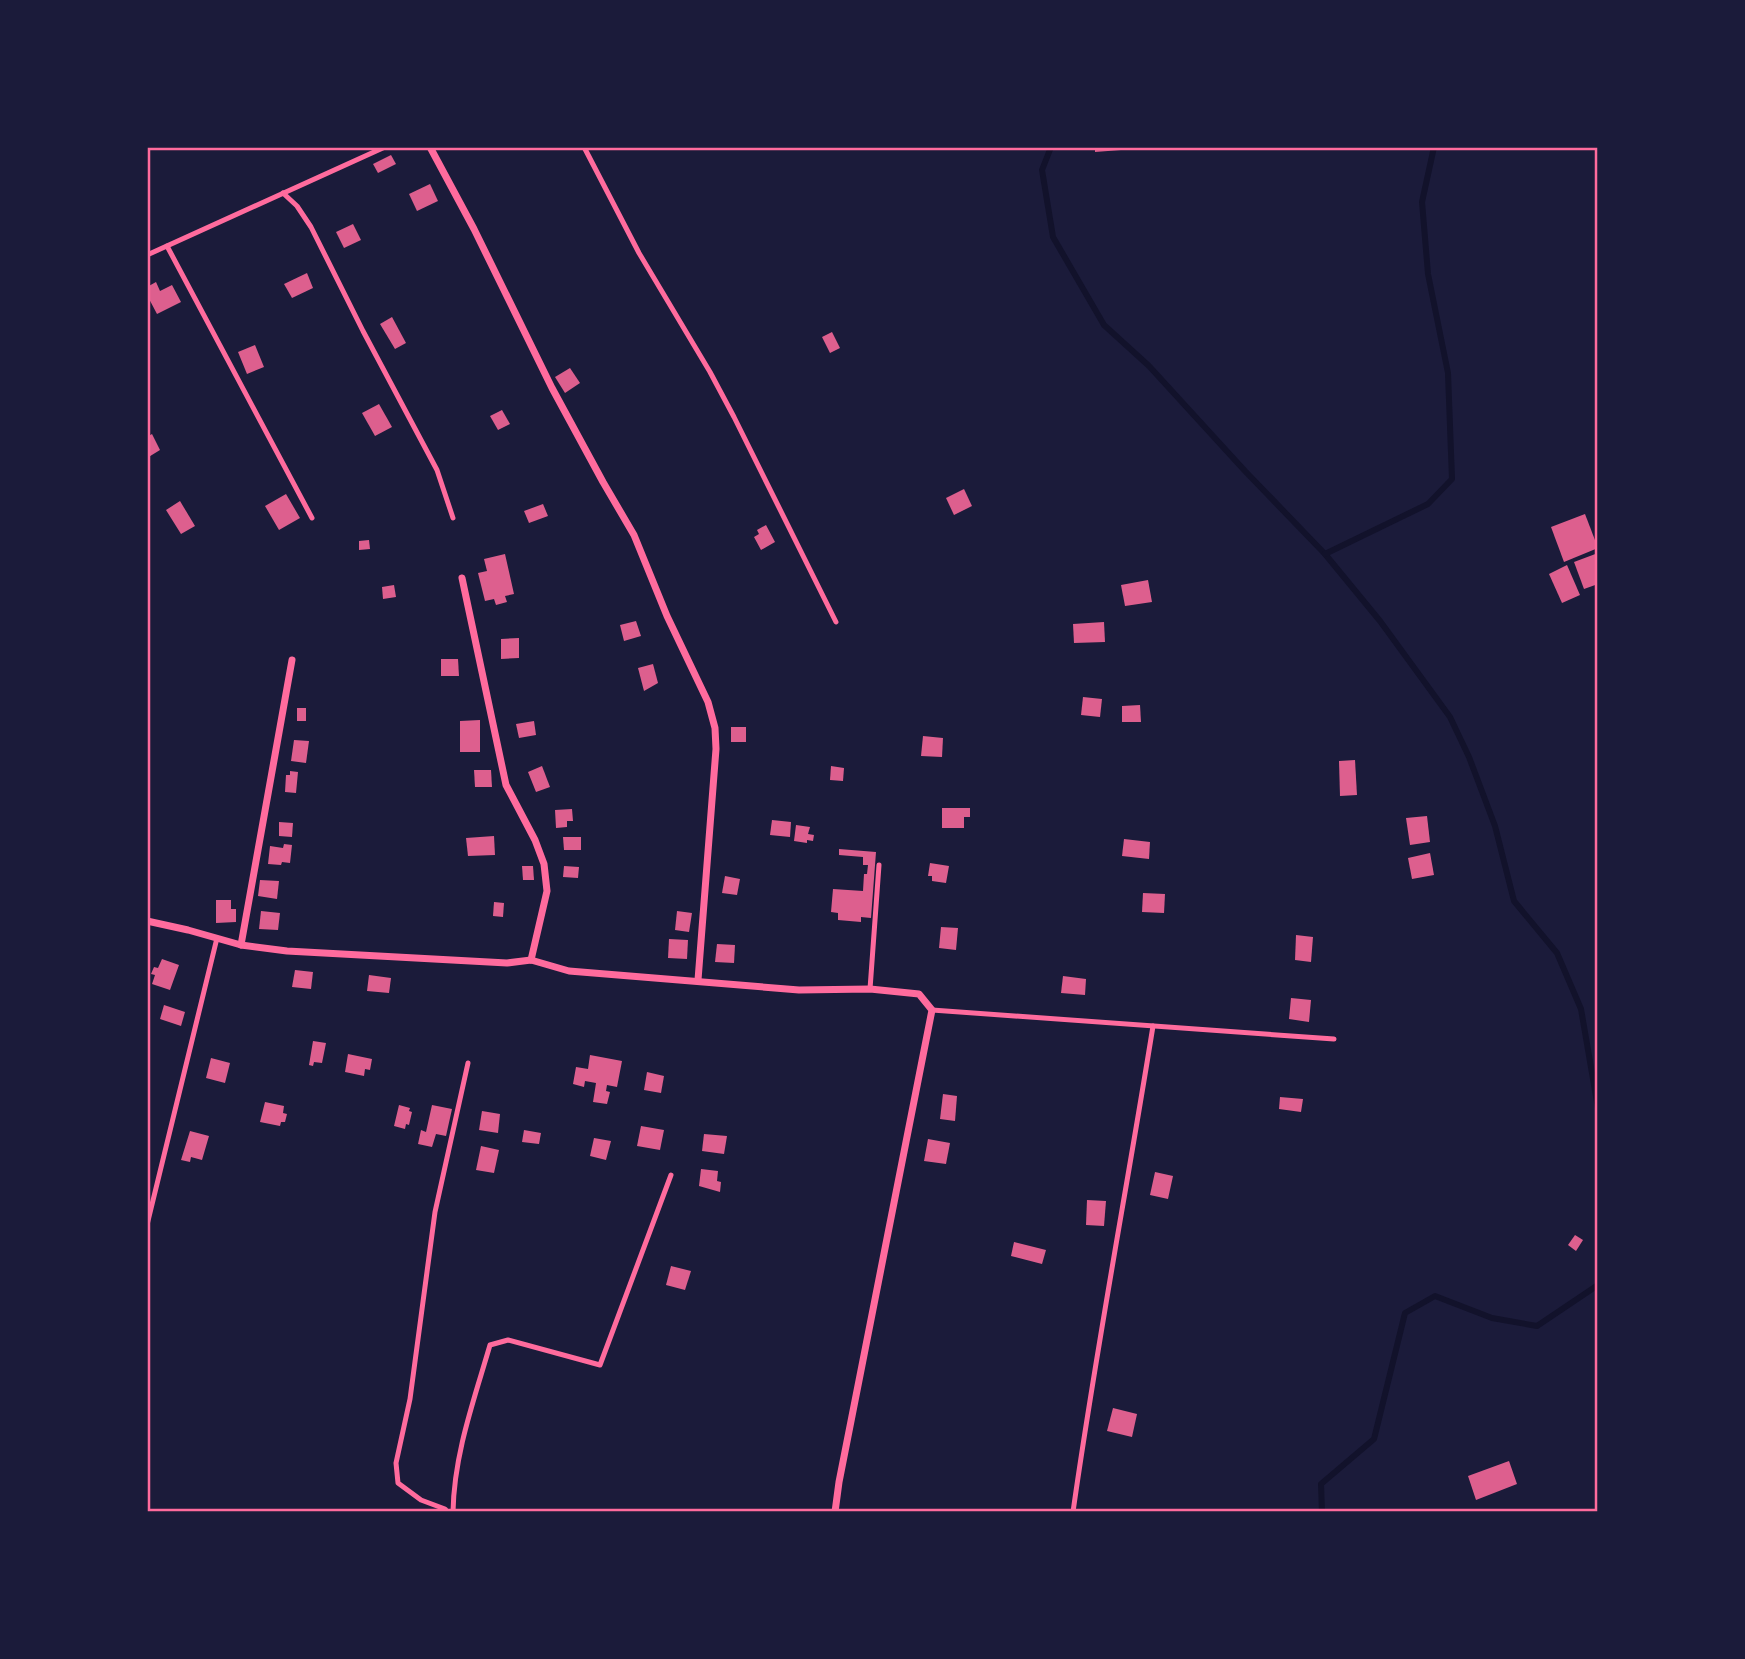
<svg xmlns="http://www.w3.org/2000/svg" width="1745" height="1659" font-family="Lato,sans-serif">
  <rect width="100%" height="100%" fill="#1b1b3a"/>
  <g fill="none" stroke-linecap="round" stroke-linejoin="round">
    <g stroke="#12122b" stroke-width="6">
      <path d="M1051,147L1042,170L1053,237L1104,325L1149,366L1245,471L1325,554L1380,621L1450,717L1469,757L1495,826L1514,901L1557,953L1581,1009L1598,1108"/>
      <path d="M1325,554L1428,504L1452,479L1448,373L1428,274L1422,202L1434,147"/>
      <path d="M1322,1512L1321,1484L1374,1439L1405,1313L1435,1296L1492,1318L1537,1326L1598,1285"/>
    </g>
  </g>
  <g fill="#dd5f8e">
    <path d="M1095,147H1121V150L1095,152Z"/>
    <path d="M391,155L396,164L378,173L373,164Z"/>
    <path d="M430,184L438,201L417,211L409,194Z"/>
    <path d="M353,224L361,240L344,248L336,232Z"/>
    <path d="M307,273L313,288L292,298L284,284Z"/>
    <path d="M156,282L160,291L172,285L181,302L157,314L147,295V287Z"/>
    <path d="M392,317L406,343L395,349L380,324Z"/>
    <path d="M832,332L840,348L830,353L822,337Z"/>
    <path d="M255,345L264,367L247,374L238,352Z"/>
    <path d="M570,368L580,383L565,393L555,377Z"/>
    <path d="M379,404L392,427L375,436L362,413Z"/>
    <path d="M502,410L510,424L498,430L490,416Z"/>
    <path d="M152,434L160,450L147,458V437Z"/>
    <path d="M964,489L972,506L954,515L946,498Z"/>
    <path d="M286,494L300,518L279,530L265,506Z"/>
    <path d="M180,501L195,526L181,534L166,510Z"/>
    <path d="M543,504L548,516L529,523L524,511Z"/>
    <path d="M1585,514L1598,548L1564,562L1551,527Z"/>
    <path d="M766,525L775,542L761,550L754,537L759,534L757,530Z"/>
    <path d="M369,540L370,549L359,550V541Z"/>
    <path d="M1598,553V584L1584,589L1574,562Z"/>
    <path d="M505,554L514,594L505,596L507,602L496,605L494,599L485,601L478,573L487,571L484,559Z"/>
    <path d="M1567,565L1580,595L1562,603L1549,574Z"/>
    <path d="M1148,580L1152,602L1125,606L1121,585Z"/>
    <path d="M394,585L396,597L383,599L382,587Z"/>
    <path d="M636,621L641,636L624,641L620,625Z"/>
    <path d="M1104,622L1105,642L1074,643L1073,624Z"/>
    <path d="M519,638V658L501,659V639Z"/>
    <path d="M441,659H458L459,676H441Z"/>
    <path d="M653,664L658,683L644,691L638,668Z"/>
    <path d="M1083,697L1102,699L1100,717L1081,715Z"/>
    <path d="M1140,705L1141,722H1122V706Z"/>
    <rect x="297" y="708" width="9" height="13"/>
    <path d="M480,720V752H460V721Z"/>
    <path d="M534,721L536,735L519,738L516,724Z"/>
    <rect x="731" y="727" width="15" height="15"/>
    <path d="M923,736L943,738L942,757L921,756Z"/>
    <path d="M294,740L309,741L306,763L291,761Z"/>
    <path d="M1355,760L1357,795L1340,796L1339,761Z"/>
    <path d="M542,766L550,787L536,792L528,772Z"/>
    <path d="M831,766L844,768L843,781L830,780Z"/>
    <path d="M474,770H491L492,787H475Z"/>
    <path d="M290,771L298,772L296,793L285,792L286,775H290Z"/>
    <path d="M942,808H970V817H964V828H942Z"/>
    <path d="M572,809L573,821H567V827L556,828L555,810Z"/>
    <path d="M1427,816L1430,842L1410,845L1406,818Z"/>
    <path d="M772,820L791,822L790,837L770,835Z"/>
    <path d="M279,822L293,823L292,837L279,836Z"/>
    <path d="M796,825L810,827L808,834L814,835L813,841L807,840V843L794,841Z"/>
    <path d="M494,836L495,855L468,856L466,838Z"/>
    <path d="M563,837H581V850H564Z"/>
    <path d="M1124,839L1150,842L1149,859L1122,856Z"/>
    <path d="M284,844L292,845L290,863L282,862L281,865L268,864L270,846L283,848Z"/>
    <path d="M839,849L876,852L871,918L861,917V922L838,920V913L831,912L833,889L863,891L864,874H867L868,865H863V857L839,855Z"/>
    <path d="M1430,853L1434,875L1412,879L1408,858Z"/>
    <path d="M930,863L949,866L946,883L932,881V876H928Z"/>
    <path d="M522,866H533L534,880H523Z"/>
    <path d="M564,866L579,867L578,878L563,877Z"/>
    <path d="M725,876L740,879L737,895L722,893Z"/>
    <path d="M260,880L279,881L277,899L258,896Z"/>
    <path d="M1143,893L1165,894L1164,913L1142,912Z"/>
    <path d="M216,900H231V909H236V922L216,923Z"/>
    <path d="M494,902L504,903L503,917L493,916Z"/>
    <path d="M261,911L280,913L278,930L259,929Z"/>
    <path d="M677,911L692,913L689,932L675,930Z"/>
    <path d="M941,927L958,928L956,950L939,948Z"/>
    <path d="M1296,935L1313,937L1311,962L1295,960Z"/>
    <path d="M669,939L688,940L687,959L668,958Z"/>
    <path d="M717,944L735,945L734,963L715,962Z"/>
    <path d="M162,959L179,965L170,990L152,984L155,975L151,974L154,967L158,968Z"/>
    <path d="M295,970L313,972L311,989L292,987Z"/>
    <path d="M369,975L391,978L389,993L367,991Z"/>
    <path d="M1063,976L1086,979L1085,995L1061,993Z"/>
    <path d="M1291,998L1311,1000L1309,1022L1289,1019Z"/>
    <path d="M164,1005L185,1012L181,1026L160,1019Z"/>
    <path d="M313,1041L326,1043L322,1063L314,1062L313,1066L309,1065Z"/>
    <path d="M348,1054L372,1059L370,1070L365,1069L364,1076L345,1072Z"/>
    <path d="M590,1055L622,1061L617,1087L607,1085L606,1091L610,1092L607,1104L593,1102L596,1083L585,1081L584,1087L573,1084L576,1067L588,1069Z"/>
    <path d="M211,1058L230,1063L225,1083L206,1078Z"/>
    <path d="M647,1072L664,1076L661,1093L644,1090Z"/>
    <path d="M943,1094L957,1096L955,1121L940,1119Z"/>
    <path d="M1280,1097L1303,1099L1301,1112L1279,1109Z"/>
    <path d="M265,1102L284,1106L283,1113L287,1114L285,1122H281L280,1126L260,1122Z"/>
    <path d="M399,1105L410,1108L409,1111L412,1112L409,1125L406,1124L405,1129L394,1126Z"/>
    <path d="M432,1105L452,1109L446,1136L436,1134L432,1147L418,1144L421,1130L426,1132Z"/>
    <path d="M482,1111L500,1114L498,1133L479,1130Z"/>
    <path d="M641,1126L664,1130L660,1150L637,1146Z"/>
    <path d="M524,1130L541,1133L539,1144L522,1142Z"/>
    <path d="M190,1131L209,1136L202,1160L191,1157L190,1162L181,1160Z"/>
    <path d="M704,1134L727,1136L724,1154L702,1151Z"/>
    <path d="M594,1138L611,1141L606,1160L590,1156Z"/>
    <path d="M928,1139L950,1143L946,1164L924,1161Z"/>
    <path d="M481,1146L499,1150L494,1173L476,1170Z"/>
    <path d="M701,1169L718,1171L717,1181L721,1182L720,1192L699,1186Z"/>
    <path d="M1155,1172L1173,1176L1168,1199L1150,1195Z"/>
    <path d="M1087,1200L1106,1201L1104,1226L1086,1225Z"/>
    <path d="M1575,1235L1583,1240L1576,1251L1568,1245Z"/>
    <path d="M1014,1242L1046,1250L1042,1264L1011,1256Z"/>
    <path d="M671,1266L691,1271L685,1290L666,1285Z"/>
    <path d="M1113,1408L1137,1414L1132,1437L1107,1431Z"/>
    <path d="M1509,1461L1517,1484L1476,1500L1468,1476Z"/>
  </g>
  <g fill="none" stroke-linecap="round" stroke-linejoin="round">
    <g stroke="#ff6b9d" stroke-width="5">
      <path d="M584,147L639,253L710,372L734,417L836,622"/>
      <path d="M283,193L297,206L311,227L363,331L437,470L453,518"/>
      <path d="M167,246L312,518"/>
      <path d="M147,255L385,147"/>
      <path d="M870,989L879,865"/>
      <path d="M932,1010L1334,1039"/>
      <path d="M147,1225L217,938"/>
      <path d="M447,1512L445,1509L421,1500L398,1483L396,1463L410,1399L435,1212L468,1063"/>
      <path d="M453,1512C454,1454 474,1400 490,1345L508,1340L600,1365L671,1175"/>
      <path d="M1073,1512C1096,1349 1127,1188 1153,1026"/>
    </g>
    <g stroke="#ff6b9d" stroke-width="7">
      <path d="M430,147L474,229L552,388L603,482L634,535L667,616L708,702L715,728L716,749L698,980"/>
      <path d="M462,578L506,785L535,840L544,864L547,891L531,960"/>
      <path d="M147,921L188,930L241,945L287,951L507,963L531,960L569,971L799,990L870,989L919,994L932,1010L839,1482L835,1512"/>
      <path d="M241,945L292,660"/>
    </g>
  </g>
  <rect width="1745" height="1659" fill="none" stroke="#1b1b3a" stroke-width="298"/>
  <rect x="149" y="149" width="1447" height="1361" fill="none" stroke="#ff6b9d" stroke-width="2.5"/>
</svg>
